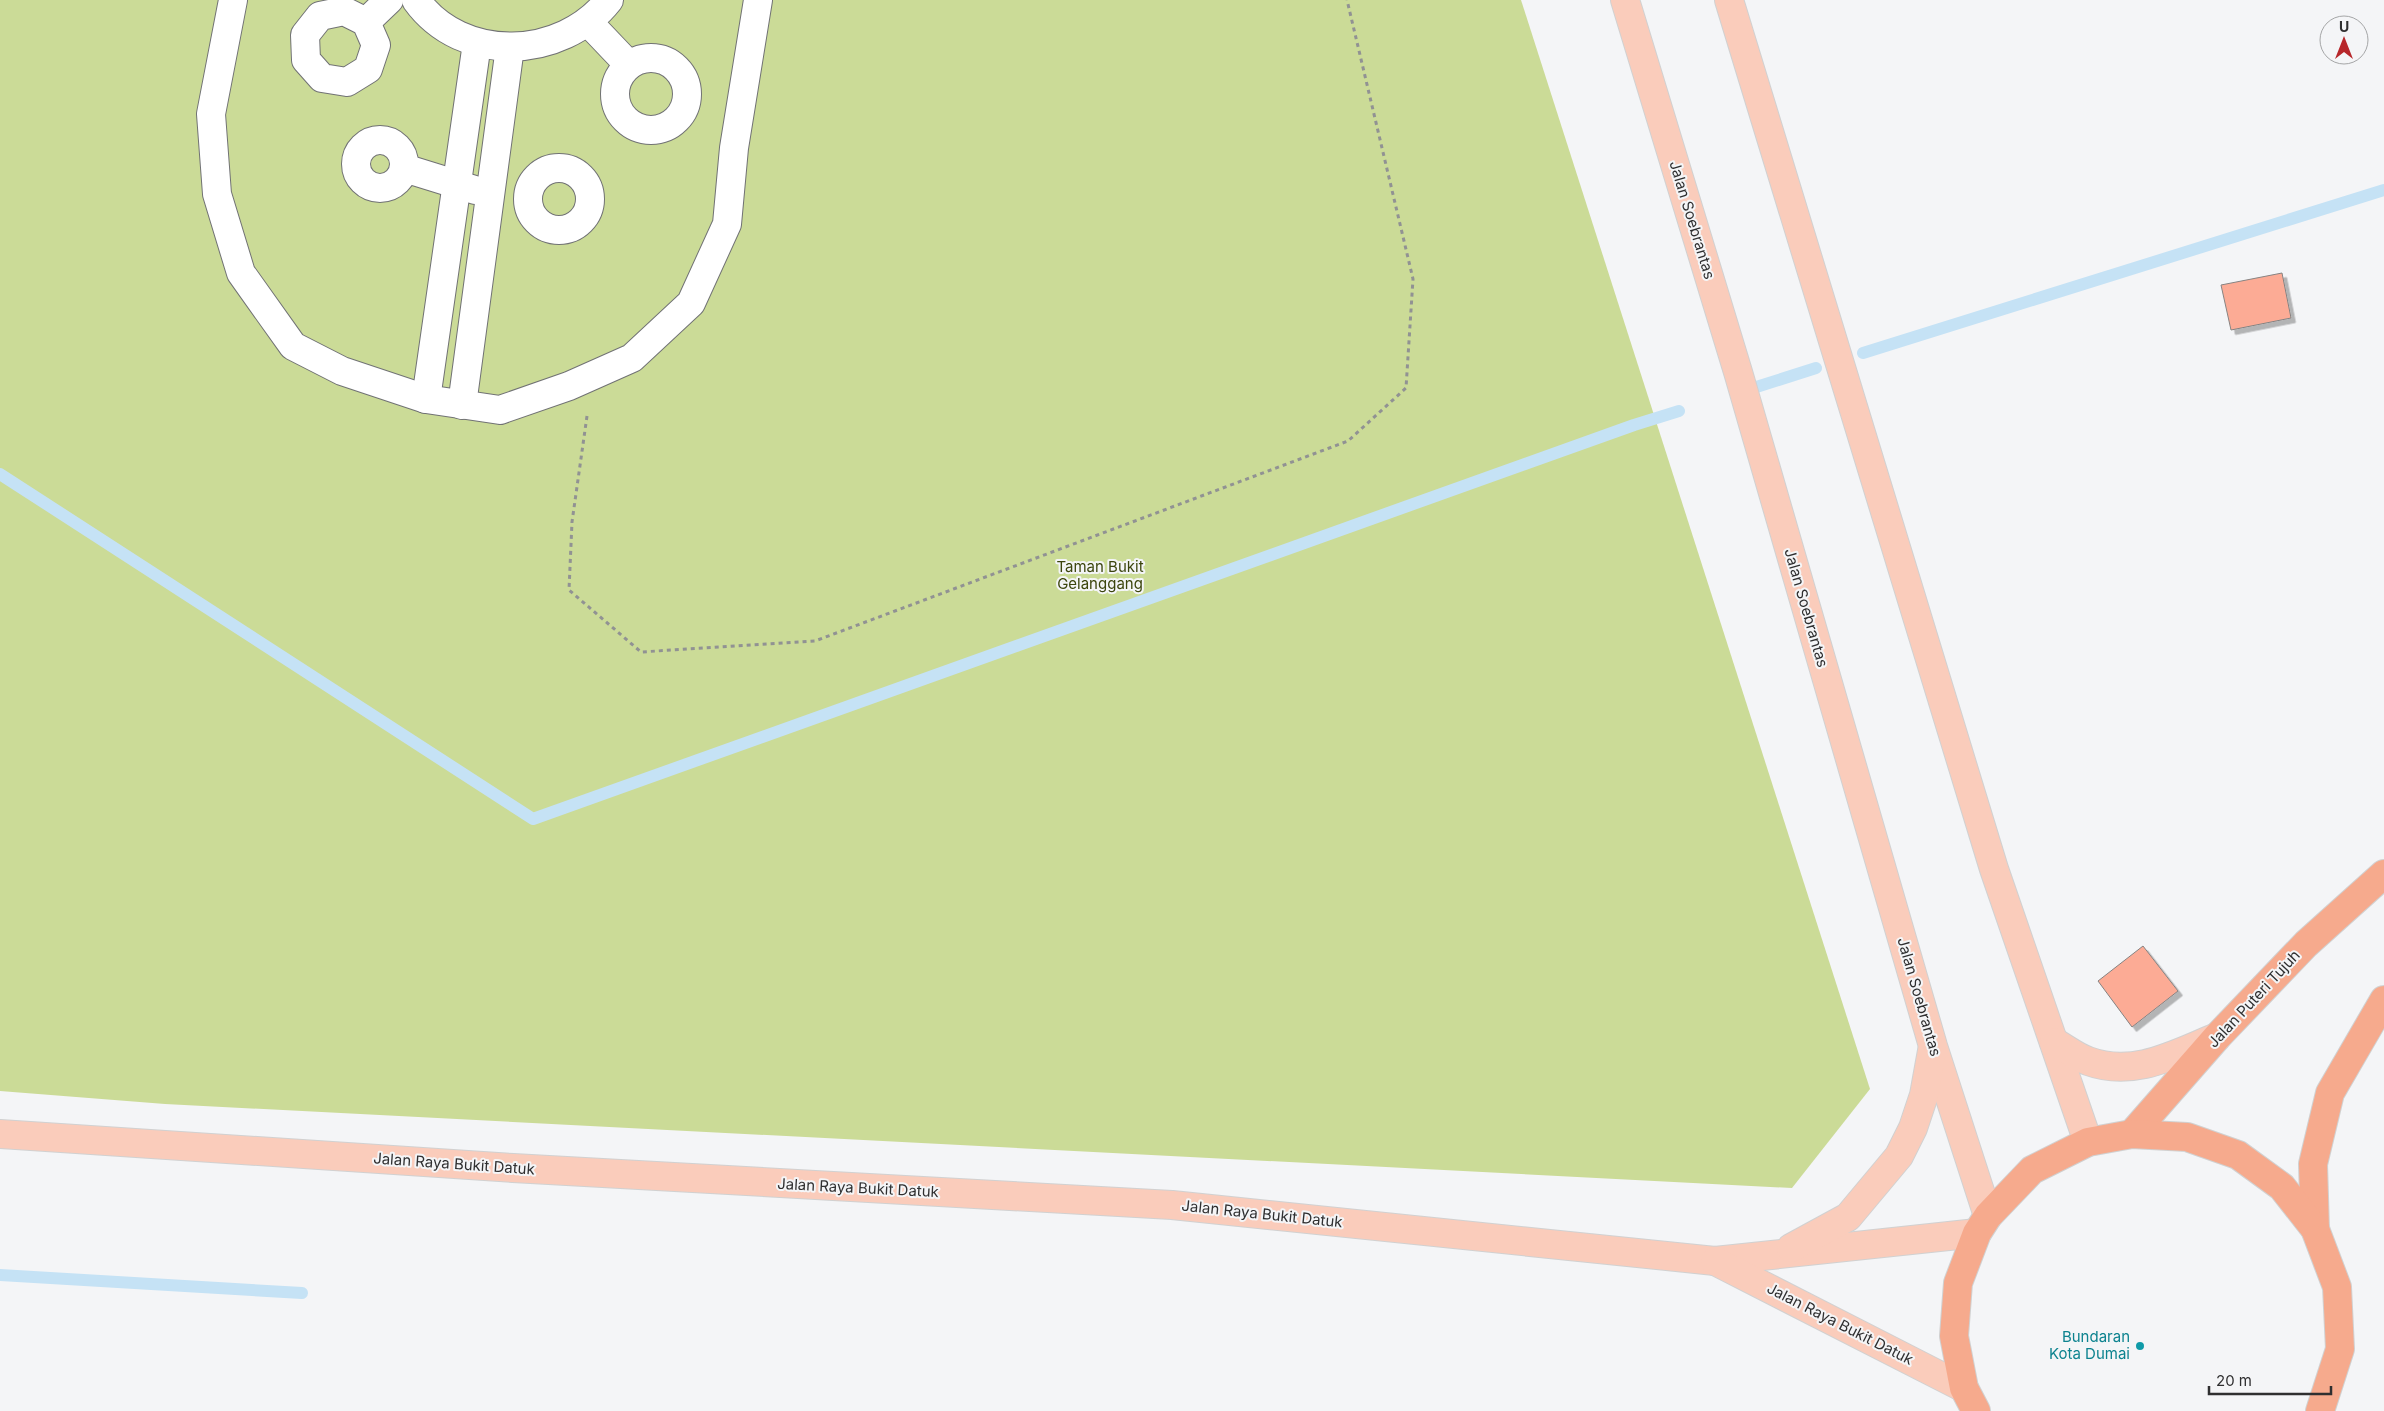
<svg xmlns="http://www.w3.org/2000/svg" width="2384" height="1411" font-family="Inter,sans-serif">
  <defs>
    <filter id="shadow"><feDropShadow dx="4.5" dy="4.5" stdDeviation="0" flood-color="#0004"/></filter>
  </defs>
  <rect width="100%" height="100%" fill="#f4f5f7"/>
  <path fill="#cbdb97" d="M0,0H1521L1870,1089L1792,1188L165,1104L0,1091Z"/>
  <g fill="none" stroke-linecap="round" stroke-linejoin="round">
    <g stroke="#c5e2f5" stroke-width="12">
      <path d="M1863,353L2384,190"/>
      <path d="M1750,389L1816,368"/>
      <path d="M0,474L533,819L1634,425L1679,411"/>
      <path d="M0,1275L302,1293"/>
    </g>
  </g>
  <g fill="#fcab95" stroke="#868382" filter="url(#shadow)">
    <path d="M2282,273L2291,318L2231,330L2221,285Z"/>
    <path d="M2143,946L2178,991L2132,1027L2098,981Z"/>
  </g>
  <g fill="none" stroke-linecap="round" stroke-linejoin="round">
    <defs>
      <g id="minor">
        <path d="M233,0L211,114L217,194L241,273L293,346L342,371L426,399L500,410L569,386L632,358L691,303L727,224L734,148L758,0"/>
        <path d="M416,0C462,64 562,60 609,0"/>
        <path d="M344,11L366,22L376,45L368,69L347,82L322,78L306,60L305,35L320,16Z"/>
        <path d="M366,22L389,0"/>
        <path d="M588,22L629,65"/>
        <circle cx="651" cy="94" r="36"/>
        <circle cx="380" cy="164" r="24"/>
        <path d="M404,168L475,190"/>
        <circle cx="559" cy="199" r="31"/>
        <path d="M426,399L477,43"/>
        <path d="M462,405L510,47"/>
      </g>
      <g id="major">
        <path d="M1625,0L1738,372L1933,1046L1988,1216"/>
        <path d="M1729,0L1994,869L2088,1142"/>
        <path d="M2054,1042C2065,1048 2076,1057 2088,1061C2134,1078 2175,1054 2217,1037"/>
        <path d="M0,1134L513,1168L1172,1205L1715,1261L1977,1233"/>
        <path d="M1791,1248L1848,1217L1899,1156L1913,1128L1924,1095L1932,1051"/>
        <path d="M1715,1261L1964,1388"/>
      </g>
      <g id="highway">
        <path d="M2132,1134L2217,1037L2306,944L2384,874"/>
        <path d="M2315,1229L2313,1164L2330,1093L2384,1000"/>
        <path d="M1976,1411L1964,1388L1954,1336L1958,1283L1977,1233L1988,1216L2032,1170L2088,1142L2132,1134L2187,1137L2238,1155L2282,1187L2315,1229L2337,1287L2340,1349L2320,1411"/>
      </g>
    </defs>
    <use href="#minor" stroke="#717274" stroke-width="30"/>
    <use href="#major" stroke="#d1d1d1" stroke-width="30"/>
    <use href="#highway" stroke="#d1d1d1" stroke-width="30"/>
    <path stroke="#919293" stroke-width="3" stroke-dasharray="4 4" stroke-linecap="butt" d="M587,416L572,522L569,590L641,652L815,641L1348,441L1406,388L1413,279L1347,0"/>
    <use href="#minor" stroke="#fff" stroke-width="28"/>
    <use href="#major" stroke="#faccbb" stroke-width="28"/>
    <use href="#highway" stroke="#f6aa8d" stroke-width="28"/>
  </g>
  <circle fill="#0f9aa8" stroke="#f4f5f7" stroke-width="2" cx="2140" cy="1346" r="5"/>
  <g text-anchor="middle" stroke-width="4" stroke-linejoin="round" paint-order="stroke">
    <g font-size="15" fill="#2f2f30" stroke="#f4f5f7">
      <text transform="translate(1692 220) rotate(73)" y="5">Jalan Soebrantas</text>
      <text transform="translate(1806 608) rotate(74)" y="5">Jalan Soebrantas</text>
      <text transform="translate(1919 997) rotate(74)" y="5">Jalan Soebrantas</text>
      <text transform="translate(2254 999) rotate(-47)" y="5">Jalan Puteri Tujuh</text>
      <text transform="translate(454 1164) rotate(4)" y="5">Jalan Raya Bukit Datuk</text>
      <text transform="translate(858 1188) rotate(3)" y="5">Jalan Raya Bukit Datuk</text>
      <text transform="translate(1262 1214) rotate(6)" y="5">Jalan Raya Bukit Datuk</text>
      <text transform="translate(1840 1324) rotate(27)" y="5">Jalan Raya Bukit Datuk</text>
    </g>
    <g font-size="15" fill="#3b450c" stroke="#f4f5f7">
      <text x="1100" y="572">Taman Bukit<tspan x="1100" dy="17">Gelanggang</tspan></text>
    </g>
    <g font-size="15" fill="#0d838f" stroke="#f4f5f7" text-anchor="end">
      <text x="2130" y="1342">Bundaran<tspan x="2130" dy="17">Kota Dumai</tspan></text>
    </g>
  </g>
  <g transform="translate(2344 40)"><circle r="24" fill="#f4f5f7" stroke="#a5a6a7"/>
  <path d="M0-4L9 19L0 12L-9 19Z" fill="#b7272b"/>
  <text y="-8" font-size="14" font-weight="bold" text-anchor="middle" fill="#2f2f30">U</text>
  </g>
  <path d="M2209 1386v8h122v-8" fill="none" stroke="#2f2f30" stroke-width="2.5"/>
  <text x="2216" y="1386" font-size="15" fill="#2f2f30" stroke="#f4f5f7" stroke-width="4" paint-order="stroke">20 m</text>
</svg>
